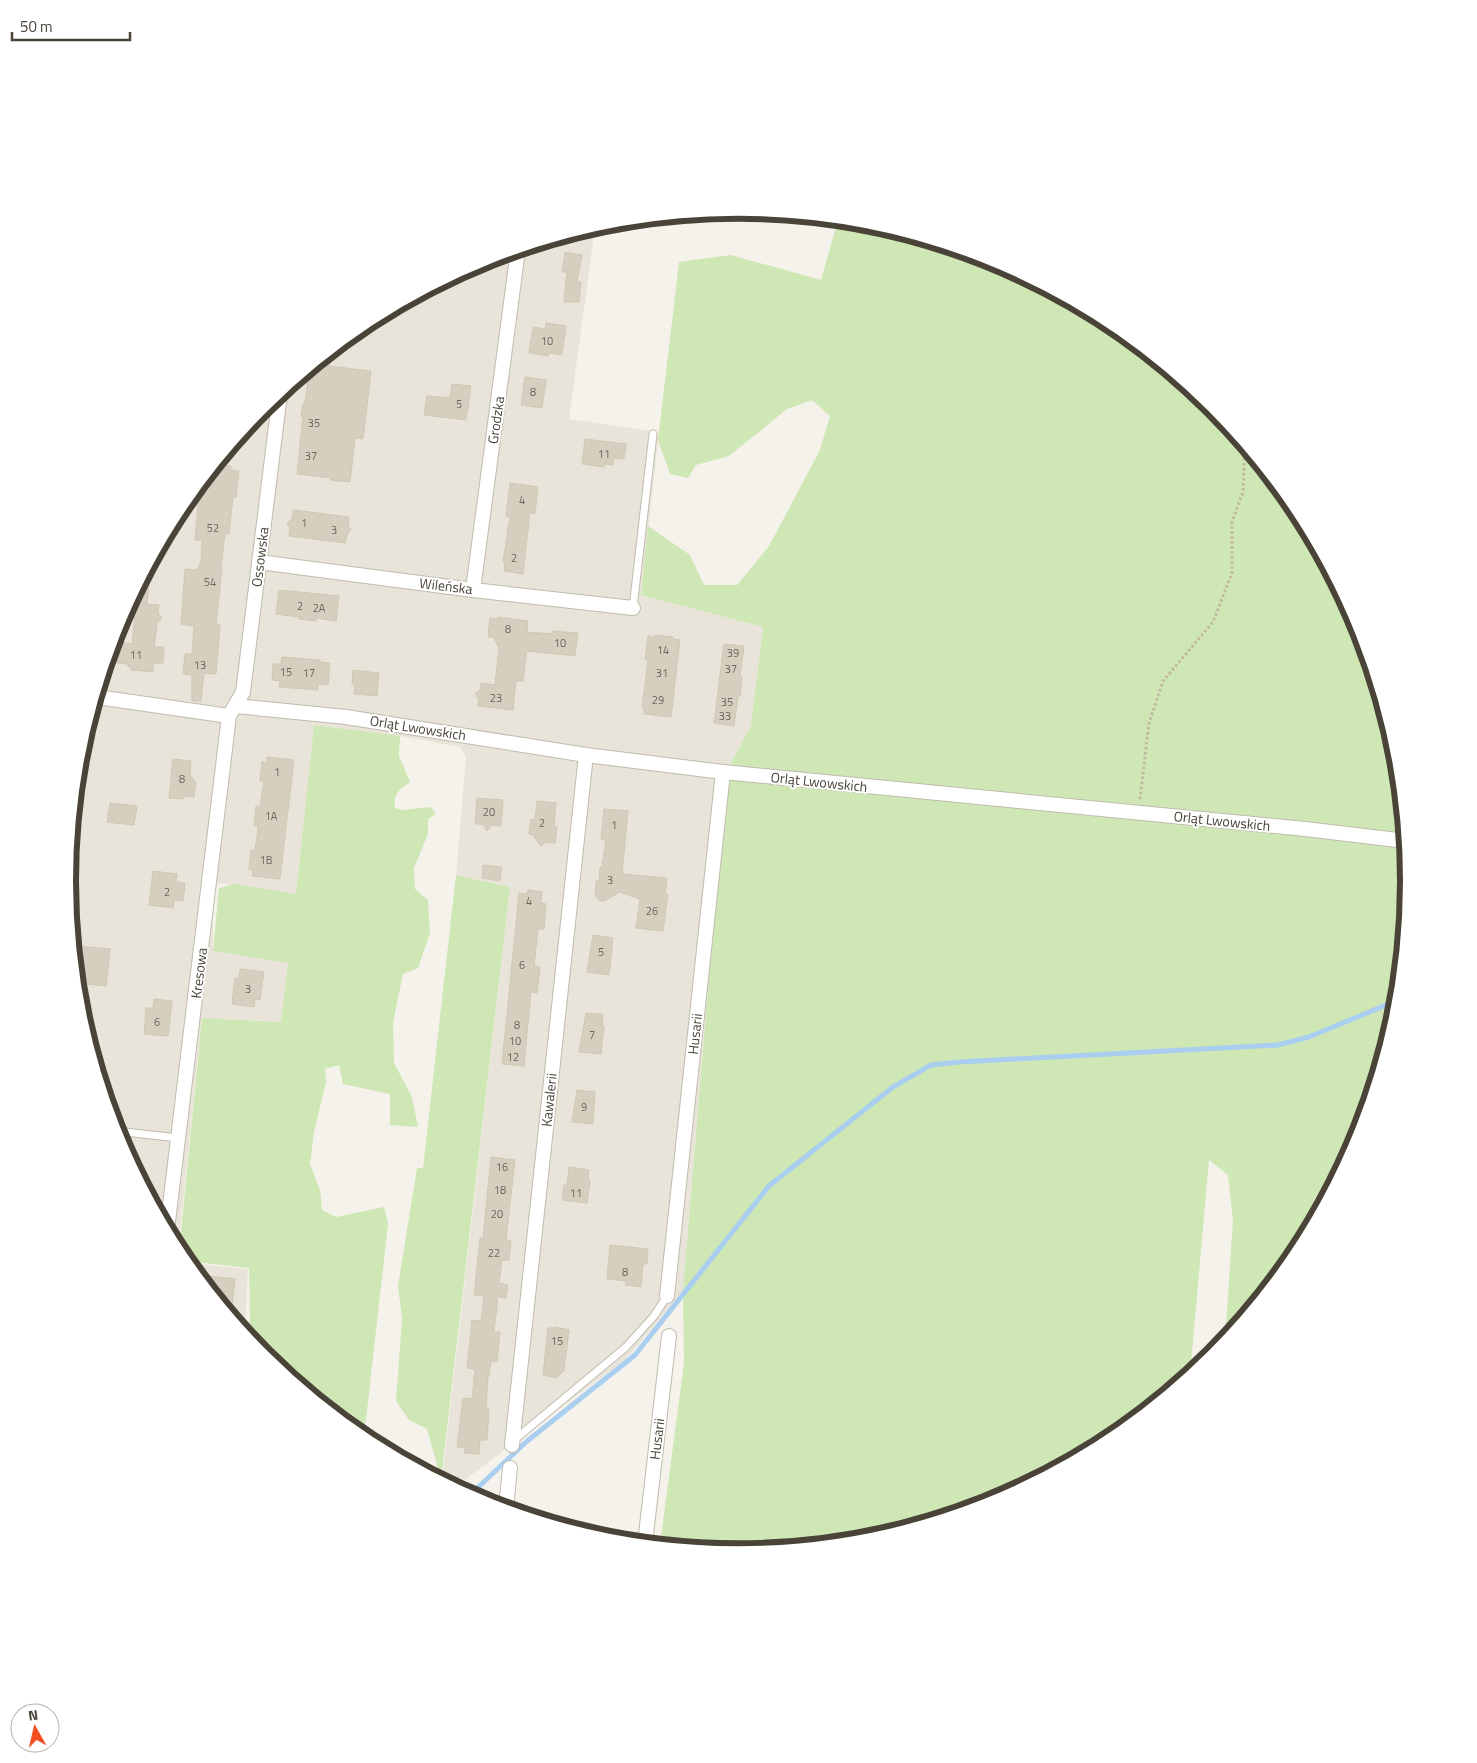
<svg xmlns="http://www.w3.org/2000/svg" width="1477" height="1763" font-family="'Titillium Web',sans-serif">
  <rect width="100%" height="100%" fill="#f5f2eb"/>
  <g fill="#e8e4d9">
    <path d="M595,227L569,419L659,432L641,595L763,627L751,726L726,772L683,1291L626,1359L455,1487L442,1480L510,887L456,875L466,757L460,747L400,736L314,725L296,894L213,882V951L288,963L282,1022L202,1018L178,1250L118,1138L80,1012L68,881L80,750L119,624L181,508L264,407L366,323L482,261Z"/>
    <path d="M188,1263L248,1269L245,1332Z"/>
    <path d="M579,1531L631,1537V1542L607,1540Z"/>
  </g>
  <g fill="#cee7b5">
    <path d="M838,220L870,223L996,262L1112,324L1213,407L1297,509L1359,625L1397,751L1409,882L1397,1013L1358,1139L1296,1255L1225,1341L1233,1220L1228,1175L1209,1160L1190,1375L1111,1440L995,1502L869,1540L738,1552L660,1545L684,1363L683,1291L726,772L751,726L763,627L641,595L648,526L690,555L704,585H737L769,546L820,450L830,416L812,400L787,409L729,456L696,465L688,478L670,474L658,440L679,262L731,255L821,280Z"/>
    <path d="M314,725L400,736L399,756L410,782C399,790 393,794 395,808L403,810L431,807L436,814L428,819V834L414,868L415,889L428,900L430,933L418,968L403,974L393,1022L394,1063L412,1097L418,1127L390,1125V1094L343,1084L339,1065L325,1069L326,1082L314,1132L310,1164L320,1190L322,1210L336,1217L384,1207L388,1224L366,1419L362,1437L264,1356L248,1337L250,1320L249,1268L186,1261L179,1252L202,1018L281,1022L288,963L213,951L219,888L234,884L296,894Z"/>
    <path d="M456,875L510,887L441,1479L427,1429L409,1420L396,1401L402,1319L398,1286L417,1168H423Z"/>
  </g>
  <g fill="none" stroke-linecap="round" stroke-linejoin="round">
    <path stroke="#a9ceef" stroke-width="5" d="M470,1495L526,1442L635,1355L769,1186L893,1087L931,1065L959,1062L1278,1045L1309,1037L1398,1000"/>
  </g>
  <g fill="#d6cfc0" stroke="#d1c7b3">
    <path d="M565,252L582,255L577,281L581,282L579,302H564L567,272H562Z"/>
    <path d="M546,323L566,326L562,355L549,353L548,356L529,353L533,327L545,329Z"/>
    <path d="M331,352L329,366L371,371L363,439L355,438L350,482L330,480L331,478L297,474L303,417H301L303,404H305L309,370Z"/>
    <path d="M525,377L546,380L542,408L521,405Z"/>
    <path d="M452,384L471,386L466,420L424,415L427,396L450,398Z"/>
    <path d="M585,439L626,444L624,459L614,458L613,465L604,464V467L582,464Z"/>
    <path d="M216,465L231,466L230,470L239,471L236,497H233L229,534L225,533L221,567L222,568L216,624L220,625L216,674L204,673L201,701H192V675L183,674L185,654H192L194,626L181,624L185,569L198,570L199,565H201L202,540H195L198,506L184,505Z"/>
    <path d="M510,483L538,487L535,514L530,513L523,574L504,571L505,563L503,562L510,517L506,516Z"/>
    <path d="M293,510L349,517L348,525L351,530L347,535L345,543L289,536L290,528L287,523L292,519Z"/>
    <path d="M151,564L147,604L159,605L158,613L162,618L157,623L154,647H164L163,663H153V672L131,670V667H128V664L117,663L119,642L132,644L135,615L132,614L133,611L126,610Z"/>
    <path d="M279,590L339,596L336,621L316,618V621L299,619V617L276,614Z"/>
    <path d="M498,617L528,621L527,632L552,634V631L578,633L575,656L527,651L523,681H516L513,710L478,706L479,699L475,694L480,690L481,683L495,685L499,648L493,637H488L490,618L498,619Z"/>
    <path d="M655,635L673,637V639L680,640L671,717L644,714V708H642L648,661L645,659L648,636L655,637Z"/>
    <path d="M724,644L744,646L740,677H742L740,696H738L734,726L714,723Z"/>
    <path d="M282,657L320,660V662L330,663L328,685L318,684V690L279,687L280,681L272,680L273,664H281Z"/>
    <path d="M353,670L379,673L377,696L354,694L355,684H352Z"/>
    <path d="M267,757L294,760L280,879L252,876L253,870L249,869L251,850L255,851L257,837L258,826L254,825L256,806L260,807L264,781H260L262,762H267Z"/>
    <path d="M173,759L191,761L190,775L196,783L194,797L184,796L183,799L169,798Z"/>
    <path d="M477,798L503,800L501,826L492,825L487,831L483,824H475Z"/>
    <path d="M537,801L556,803L554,827H557L555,843L546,842L541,846L533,835L529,834L531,819L535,820Z"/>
    <path d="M110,803L137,806L134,825L107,822Z"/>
    <path d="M604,809L628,811L622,874L667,878L665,894H668L663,931L636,928L640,899L619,892L605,901H600L595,896L596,881H599L600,867H602L606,840L601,839Z"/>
    <path d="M483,865L502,867L500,881L482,878Z"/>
    <path d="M153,871L177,874L176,882L185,883L183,901L174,900L173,908L149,905Z"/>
    <path d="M528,890L542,892L541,903L546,904L544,929H538L534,966L540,967L537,993L531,992L524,1066L502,1064L519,893L527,894Z"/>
    <path d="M593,935L613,938L609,975L587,972Z"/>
    <path d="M79,946L110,949L106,986L77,983L76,969Z"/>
    <path d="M240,969L264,972L260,1000L255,999L254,1007L232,1004L235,978H239Z"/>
    <path d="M154,999L172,1001L168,1036L144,1034L146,1008H153Z"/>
    <path d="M586,1013L603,1014L602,1026H604L601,1054L579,1052Z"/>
    <path d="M577,1090L595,1092L593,1124L572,1122Z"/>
    <path d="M491,1157L515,1160L506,1240L511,1241L509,1260H502L499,1283L508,1285L506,1298L498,1297L494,1332H500L497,1362L491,1361L489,1376H488L486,1409H489L487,1440H480L479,1454L464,1453L465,1448L457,1447L463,1398L472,1399L475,1369L467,1368L472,1320L481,1321L484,1296L474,1295L480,1238H483Z"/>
    <path d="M569,1167L589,1170L588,1179L590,1180L587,1203L562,1200L564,1185H567Z"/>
    <path d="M610,1245L648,1249L647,1264H643L641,1287L625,1285L626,1281L607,1279Z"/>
    <path d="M208,1276L235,1279L231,1315L207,1286Z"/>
    <path d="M556,1327L569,1330L564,1371L556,1378L543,1375L548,1328H554Z"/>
  </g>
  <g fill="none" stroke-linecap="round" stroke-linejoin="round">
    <defs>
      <g id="service">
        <path d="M633,608L653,434"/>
        <path d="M116,1131L178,1138"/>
        <path d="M513,1441L626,1347L654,1316L667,1296"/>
      </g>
      <g id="minor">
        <path d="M259,562L473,590L633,608"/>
        <path d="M473,590L518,250"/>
        <path d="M97,697L229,716"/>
        <path d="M235,706L346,717L586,755L723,772L1305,829L1406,841"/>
        <path d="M167,1230L229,716L243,692L280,394"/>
        <path d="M667,1296L723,772"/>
        <path d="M512,1445L586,755"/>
        <path d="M506,1509L510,1468"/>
        <path d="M645,1543L669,1336"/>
      </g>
    </defs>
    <use href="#service" stroke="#c0bbad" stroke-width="9"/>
    <use href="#minor" stroke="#c0bbad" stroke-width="16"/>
    <path stroke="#c2b79f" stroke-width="3" stroke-dasharray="2.5 2.5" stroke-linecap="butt" d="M1140,799L1149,723L1163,681L1213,622L1232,573V522L1243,492L1245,446"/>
    <use href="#service" stroke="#fff" stroke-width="7"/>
    <use href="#minor" stroke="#fff" stroke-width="14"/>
  </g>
  <g text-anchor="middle" stroke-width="4" stroke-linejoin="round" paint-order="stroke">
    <g font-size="11" fill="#6c665a">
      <text x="547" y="345">10</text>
      <text x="533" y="396">8</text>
      <text x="459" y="408">5</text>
      <text x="314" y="427">35</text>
      <text x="604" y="458">11</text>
      <text x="311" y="460">37</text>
      <text x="522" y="504">4</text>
      <text x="304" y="527">1</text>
      <text x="213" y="532">52</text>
      <text x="334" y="534">3</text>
      <text x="514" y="562">2</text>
      <text x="210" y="586">54</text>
      <text x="300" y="610">2</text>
      <text x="319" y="612">2A</text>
      <text x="508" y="633">8</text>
      <text x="560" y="647">10</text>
      <text x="663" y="654">14</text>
      <text x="733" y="657">39</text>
      <text x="136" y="659">11</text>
      <text x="200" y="669">13</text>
      <text x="731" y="673">37</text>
      <text x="286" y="676">15</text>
      <text x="309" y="677">17</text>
      <text x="662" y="677">31</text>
      <text x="496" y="702">23</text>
      <text x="658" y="704">29</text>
      <text x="727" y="706">35</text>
      <text x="725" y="720">33</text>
      <text x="277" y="776">1</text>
      <text x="182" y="783">8</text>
      <text x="489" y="816">20</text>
      <text x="271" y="820">1A</text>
      <text x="542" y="827">2</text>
      <text x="614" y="829">1</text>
      <text x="266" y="864">1B</text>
      <text x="610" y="884">3</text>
      <text x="167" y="896">2</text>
      <text x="529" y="905">4</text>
      <text x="652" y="915">26</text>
      <text x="601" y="956">5</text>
      <text x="522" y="969">6</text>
      <text x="248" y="993">3</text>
      <text x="157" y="1026">6</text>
      <text x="517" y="1029">8</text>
      <text x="592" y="1039">7</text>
      <text x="515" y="1045">10</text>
      <text x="513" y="1061">12</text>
      <text x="584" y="1111">9</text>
      <text x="502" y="1171">16</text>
      <text x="500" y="1194">18</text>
      <text x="576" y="1197">11</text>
      <text x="497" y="1218">20</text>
      <text x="494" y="1257">22</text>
      <text x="625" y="1276">8</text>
      <text x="557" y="1345">15</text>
    </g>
    <g font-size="14" fill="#494338" stroke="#fff">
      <text transform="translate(496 420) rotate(-82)" y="5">Grodzka</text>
      <text transform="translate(260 557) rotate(-83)" y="5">Ossowska</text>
      <text transform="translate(446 586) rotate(7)" y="5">Wileńska</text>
      <text transform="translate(418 728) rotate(9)" y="5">Orląt Lwowskich</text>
      <text transform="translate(819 782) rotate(6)" y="5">Orląt Lwowskich</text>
      <text transform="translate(1222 821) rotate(6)" y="5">Orląt Lwowskich</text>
      <text transform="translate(199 973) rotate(-83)" y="5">Kresowa</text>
      <text transform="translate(695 1034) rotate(-84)" y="5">Husarii</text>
      <text transform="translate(549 1100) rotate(-84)" y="5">Kawalerii</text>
      <text transform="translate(657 1439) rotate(-83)" y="5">Husarii</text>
    </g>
  </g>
  <path d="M0 0H1477V1763H0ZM76 881a662 662 0 1 1 1324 0a662 662 0 1 1-1324 0Z" fill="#fff" fill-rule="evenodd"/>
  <path fill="none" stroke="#494338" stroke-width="6" d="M76 881a662 662 0 1 1 1324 0a662 662 0 1 1-1324 0Z"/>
  <g transform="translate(35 1728) rotate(352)"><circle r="24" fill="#ffffff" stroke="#b6b4af"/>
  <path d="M0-4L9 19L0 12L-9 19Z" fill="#f44e23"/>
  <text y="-8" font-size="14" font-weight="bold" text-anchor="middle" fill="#494338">N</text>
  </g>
  <path d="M12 32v8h118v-8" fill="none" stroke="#494338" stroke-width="2.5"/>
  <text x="20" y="32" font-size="15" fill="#494338" stroke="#ffffff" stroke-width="4" paint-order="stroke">50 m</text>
</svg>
